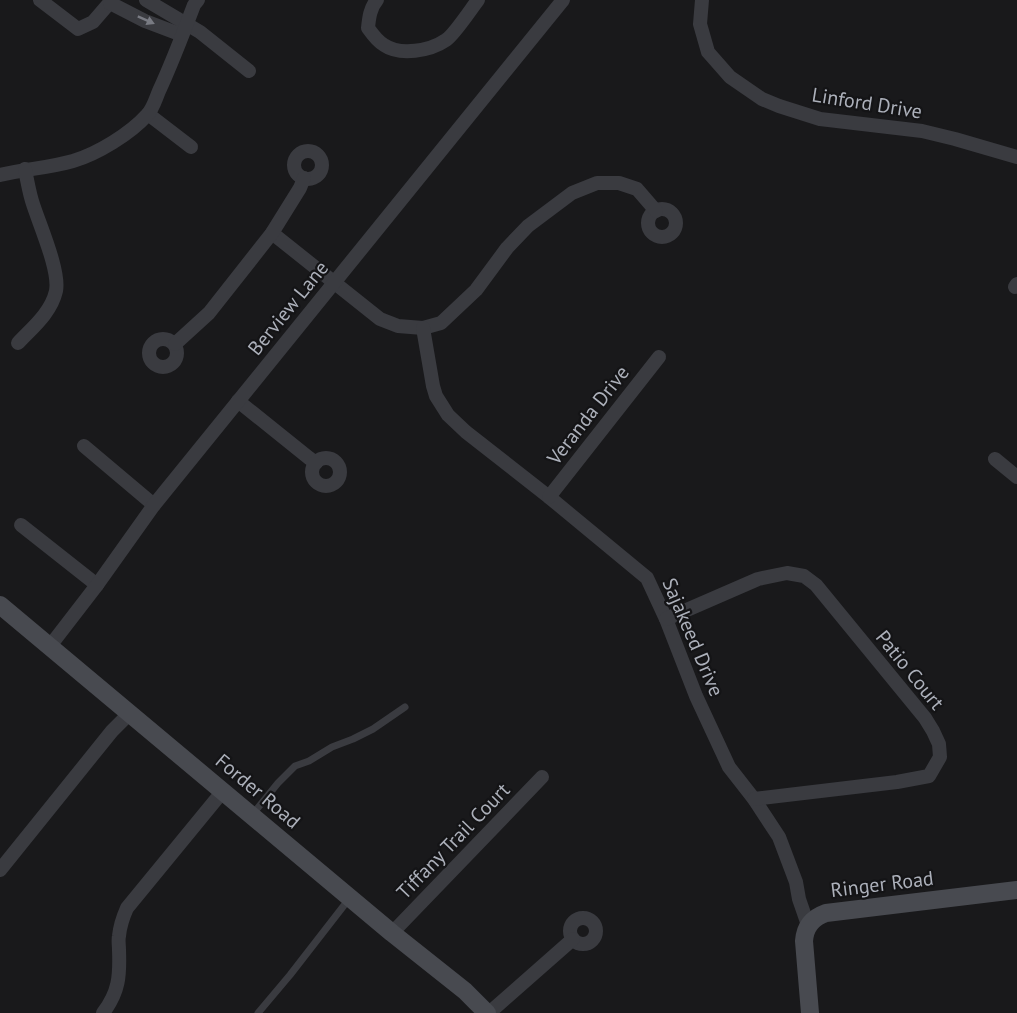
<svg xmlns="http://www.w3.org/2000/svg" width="1017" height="1013" font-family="'PT Sans',sans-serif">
  <rect width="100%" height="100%" fill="#19191b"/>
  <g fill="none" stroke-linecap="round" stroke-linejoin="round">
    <g stroke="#3a3b40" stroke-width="7">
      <path d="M252,815L278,783L295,766L309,761L332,747L353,739L373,729L405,707"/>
      <path d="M258,1013L290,975L349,899"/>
    </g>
    <g stroke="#3a3b40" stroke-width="14">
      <path d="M40,0L78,29L93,22L112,0"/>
      <path d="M146,0L200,32L249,71"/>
      <path d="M377,0C370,8 369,18 368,28C373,35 377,41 384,45C400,56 430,51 446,40C454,35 471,9 478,0"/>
      <path d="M702,0L700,24L708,52L730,77L762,99L779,106L820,119L922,131L955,139L1017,157"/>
      <path d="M110,3L145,21L182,35"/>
      <path d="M148,114L191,147"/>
      <circle cx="308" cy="165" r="14"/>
      <path d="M0,175C24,169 49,168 73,161C97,154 130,134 147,115C153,109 156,98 159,91C172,63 183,34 194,5L198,0"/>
      <circle cx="662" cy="223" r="14"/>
      <path d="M272,233L380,319L398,326L423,328L441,323L476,290L507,248L528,226L572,193L597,183H619L637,189L656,211"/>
      <path d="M1015,287L1017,284"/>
      <path d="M423,328L433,386L436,396L448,415L466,432L549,497L647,578L666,619L696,696L729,767L754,799L779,837L796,882L799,899L808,925"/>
      <circle cx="163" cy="353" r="14"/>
      <path d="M18,343C32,328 51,313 56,291C60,270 39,224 32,201C29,191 27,180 25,169"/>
      <path d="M175,344L209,313L272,233L300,188L304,178"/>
      <path d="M238,401L309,458L316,463"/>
      <path d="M84,446L154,505"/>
      <circle cx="326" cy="472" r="14"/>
      <path d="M995,459L1017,477"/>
      <path d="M549,497L659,357"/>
      <path d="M21,525L97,585"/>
      <path d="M666,619L758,579L787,573L804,576L816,585L925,718L933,731L939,744L940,757L929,776L897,782L754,799"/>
      <path d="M50,646L97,585L154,505L563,0"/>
      <path d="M0,870L112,731L130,713"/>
      <circle cx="583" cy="931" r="13"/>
      <path d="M392,933L542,777"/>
      <path d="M103,1013C119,992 120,976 119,950C119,945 118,940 119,936C120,926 123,917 127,908L223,791"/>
      <path d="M489,1013L573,939"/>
    </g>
    <g stroke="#484a50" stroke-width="18">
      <path d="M0,605L392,933L465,991L487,1013"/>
      <path d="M810,1013L804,941C805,927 812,918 826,913L1017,890"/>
    </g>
  </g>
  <defs><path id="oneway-solid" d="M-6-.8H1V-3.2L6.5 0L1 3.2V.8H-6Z" transform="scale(1.5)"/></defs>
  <use fill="#797b83" href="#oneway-solid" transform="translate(146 20) rotate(24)"/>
  <g text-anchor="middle" stroke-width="4.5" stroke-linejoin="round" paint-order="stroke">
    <g font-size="20" fill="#acb0ba" stroke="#141416">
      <text transform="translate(867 103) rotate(9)" y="7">Linford Drive</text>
      <text transform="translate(288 308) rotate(-51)" y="7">Berview Lane</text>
      <text transform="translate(588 415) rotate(-52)" y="7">Veranda Drive</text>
      <text transform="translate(693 637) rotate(67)" y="7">Sajakeed Drive</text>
      <text transform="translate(910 670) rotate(51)" y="7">Patio Court</text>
      <text transform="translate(258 791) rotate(40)" y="7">Forder Road</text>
      <text transform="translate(453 841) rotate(-46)" y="7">Tiffany Trail Court</text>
      <text transform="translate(882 884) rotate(-7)" y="7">Ringer Road</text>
    </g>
  </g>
</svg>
